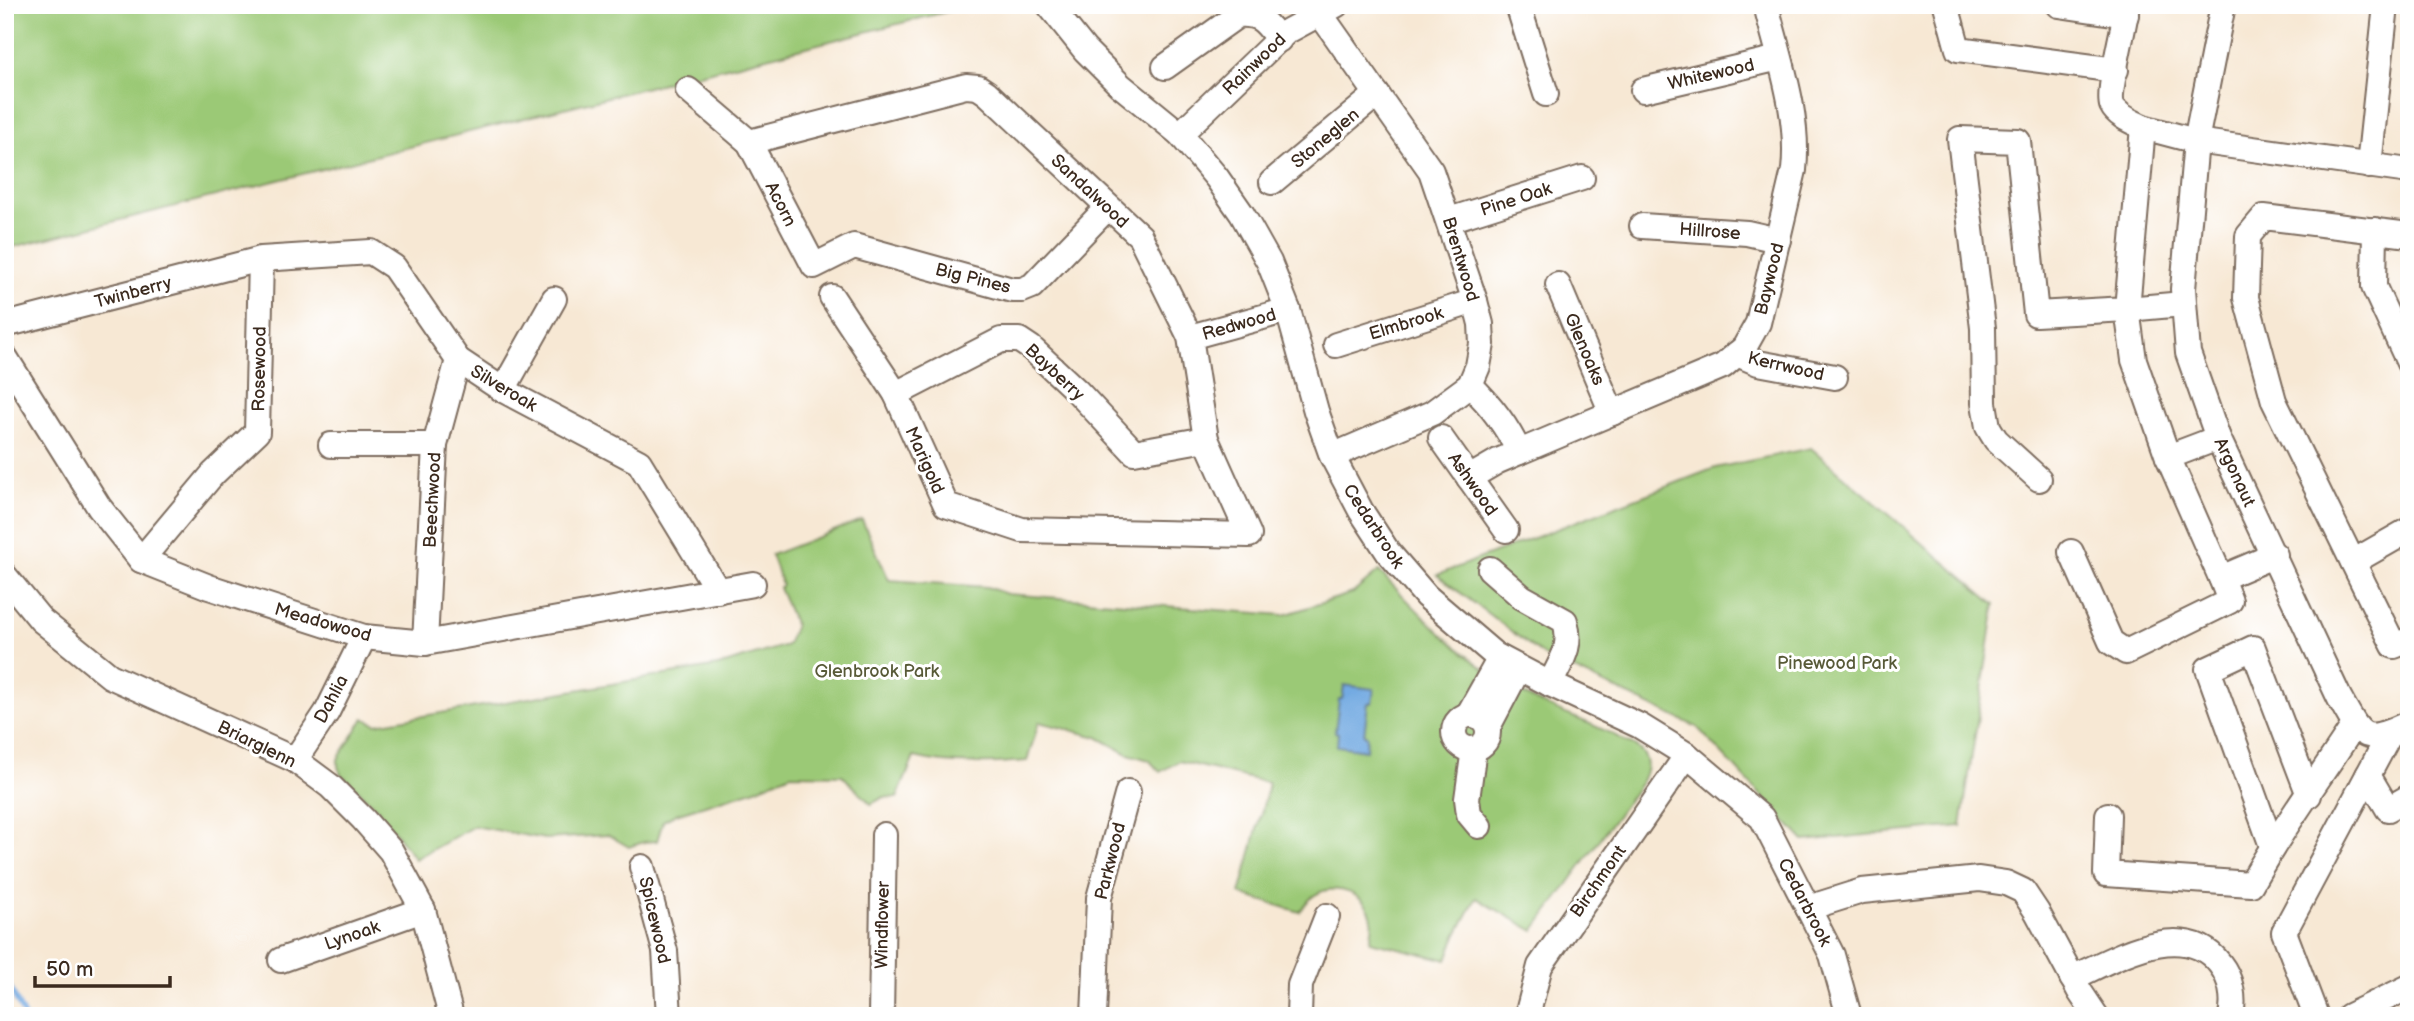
<svg xmlns="http://www.w3.org/2000/svg" width="2414" height="1021" font-family="'Balsamiq Sans',sans-serif">
  <rect width="100%" height="100%" fill="#fff"/>
  <filter id="ink" filterUnits="userSpaceOnUse"><feTurbulence type="fractalNoise" baseFrequency=".0143" numOctaves="2"/><feDisplacementMap in="SourceGraphic" scale="14" xChannelSelector="R" yChannelSelector="G"/><feConvolveMatrix kernelMatrix="1 2 1 2 8 2 1 2 1" color-interpolation-filters="sRGB"/></filter>
  <filter id="wash" filterUnits="userSpaceOnUse"><feTurbulence type="fractalNoise" baseFrequency=".00686" numOctaves="4" result="noise"/><feDisplacementMap in="SourceGraphic" scale="28" xChannelSelector="R" yChannelSelector="G"/><feGaussianBlur stdDeviation="1.57" result="paint"/><feColorMatrix in="noise" values="0 0 0 0 0 0 0 0 0 0 0 0 0 0 0 0 0 1.4 0 .05"/><feComposite in="paint" operator="in"/></filter>
  <g filter="url(#wash)">
    <rect width="100%" height="100%" fill="#f7e8d4"/>
    <g fill="#9bc976" stroke="#6b7a4a" stroke-width="2">
      <path d="M5,5H973L5,249Z"/>
      <path d="M1811,448L1995,605L1961,826L1804,841L1697,727L1544,656L1437,575L1715,468Z"/>
      <path d="M862,520L889,580L987,587L1007,594L1284,615L1353,593L1379,571C1424,618 1464,660 1521,693C1553,712 1591,721 1623,740C1629,743 1637,747 1641,751C1650,761 1647,771 1642,781L1534,931L1476,898L1454,940L1447,960L1370,941C1371,934 1374,926 1372,919C1367,893 1335,882 1315,895C1308,899 1304,906 1300,912L1240,894L1269,783L1179,761L1160,772L1149,760L1128,754L1097,737L1039,722L1027,761C990,764 951,766 914,757L897,798L884,797L871,804L842,775L791,774L753,790L676,814L663,821L657,841L644,842L629,847L608,835L545,839L474,826L415,859L378,810L341,774L338,767V759L364,718L376,724L718,666L787,645L795,625L779,588L782,585L771,555Z"/>
    </g>
    <path fill="#73aae2" stroke="#576a80" stroke-width="2" d="M1344,685L1374,689L1372,703H1368L1364,735L1367,736L1366,750L1337,746L1338,733L1335,732L1339,699H1342Z"/>
    <g fill="none" stroke-linecap="round" stroke-linejoin="round">
      <path stroke="#73aae2" stroke-width="5" d="M5,977L24,1016"/>
    </g>
  </g>
  <g filter="url(#ink)">
    <g fill="none" stroke-linecap="round" stroke-linejoin="round">
      <defs>
        <g id="minor">
          <path d="M1049,5L1085,50L1120,85L1180,134L1217,178L1242,214L1269,262L1288,310L1316,411L1332,456L1361,511L1388,552L1426,596L1495,655L1550,684L1640,726L1687,755L1762,818L1832,955L1849,1016"/>
          <path d="M1518,5L1546,94"/>
          <path d="M1946,5L1958,49L2116,70"/>
          <path d="M2059,5L2126,15"/>
          <path d="M2127,5C2125,25 2107,92 2112,105C2117,116 2133,122 2143,127"/>
          <path d="M2223,5L2196,141L2183,289L2188,353L2218,438L2339,697C2362,739 2363,745 2409,723"/>
          <path d="M1319,12L1431,171L1475,301L1481,324L1482,344L1478,366L1470,385L1432,413L1332,456"/>
          <path d="M1165,67L1238,15C1261,13 1266,23 1279,40"/>
          <path d="M688,90L749,142L814,266L854,246L1012,290H1022L1032,286L1107,208"/>
          <path d="M1643,90L1779,58"/>
          <path d="M1180,134L1286,32L1336,5"/>
          <path d="M749,142L966,86L978,87L987,93L1140,236L1190,337L1206,439L1249,535L1022,530L946,505L896,394L832,297"/>
          <path d="M2369,166L2386,5"/>
          <path d="M1272,182L1377,94"/>
          <path d="M1449,220L1582,178"/>
          <path d="M1642,226L1747,233L1778,240"/>
          <path d="M2375,230L2374,287L2409,363"/>
          <path d="M2409,235L2264,217L2248,236L2246,298L2274,401L2394,646L2409,640"/>
          <path d="M1558,285L1612,413"/>
          <path d="M5,325L261,259L371,252L394,267L458,360L503,390L639,462L718,591"/>
          <path d="M1190,337L1288,310"/>
          <path d="M1336,345L1475,301"/>
          <path d="M1737,354L1758,363L1835,377"/>
          <path d="M5,357L99,507L141,560L209,587L364,637L425,643L753,584"/>
          <path d="M1470,385C1491,405 1507,426 1519,452"/>
          <path d="M503,390L554,299"/>
          <path d="M896,394L1001,340H1019L1031,348L1077,391L1134,452L1206,439"/>
          <path d="M1441,438L1506,530"/>
          <path d="M2218,438L2168,457L2221,578L2275,555"/>
          <path d="M331,445H435"/>
          <path d="M2168,457L2134,360L2127,309L2183,304"/>
          <path d="M1469,478L1498,461L1723,366L1744,348L1758,323L1794,170C1800,115 1779,58 1766,5"/>
          <path d="M2039,479L1996,440L1988,427L1984,403L1983,328L1960,139L2018,141L2036,314L2127,309L2143,127L2196,141L2409,171"/>
          <path d="M2071,552L2111,642L2126,652L2230,601L2221,578"/>
          <path d="M141,560L213,474L257,432L261,259"/>
          <path d="M2353,562L2409,530"/>
          <path d="M1490,569L1522,597L1565,621C1573,647 1561,661 1550,684"/>
          <path d="M5,576L41,620L110,676L295,760L330,786L363,819L391,851L423,910L451,1016"/>
          <path d="M425,643L435,445L458,360"/>
          <circle cx="1471" cy="732" r="17"/>
          <path d="M1468,715L1500,658"/>
          <path d="M1488,727L1519,668"/>
          <path d="M1474,749L1467,799L1469,814L1479,826"/>
          <path d="M295,760L327,712L364,637"/>
          <path d="M2368,775L2388,809L2409,797"/>
          <path d="M2108,815L2106,874L2251,884C2281,829 2320,778 2354,725"/>
          <path d="M2272,846L2208,669L2253,648L2309,795"/>
          <path d="M642,867L665,951L669,1016"/>
          <path d="M1808,908L1862,891L1979,879L2006,883L2023,891L2037,912L2080,992L2096,1016"/>
          <path d="M281,960L423,910"/>
          <path d="M2072,978C2114,959 2184,916 2220,964C2231,978 2235,998 2231,1016"/>
          <path d="M881,1016L884,835"/>
          <path d="M1094,1016L1099,898L1128,792"/>
          <path d="M1299,1016L1300,985L1327,916"/>
          <path d="M1527,1016L1540,966L1687,755"/>
          <path d="M2316,1016L2284,932L2391,732"/>
          <path d="M2349,1016L2409,987"/>
        </g>
      </defs>
      <use href="#minor" stroke="#7d6c5e" stroke-width="28"/>
      <use href="#minor" stroke="#fff" stroke-width="24"/>
    </g>
  </g>
  <g text-anchor="middle" stroke-width="6" stroke-linejoin="round" paint-order="stroke">
    <g font-size="18" fill="#3b2a1e" stroke="#fff">
      <text transform="translate(1254 64) rotate(-44)" y="6">Rainwood</text>
      <text transform="translate(1711 74) rotate(-13)" y="6">Whitewood</text>
      <text transform="translate(1325 138) rotate(-40)" y="6">Stoneglen</text>
      <text transform="translate(1090 191) rotate(43)" y="6">Sandalwood</text>
      <text transform="translate(1516 199) rotate(-18)" y="6">Pine Oak</text>
      <text transform="translate(781 204) rotate(63)" y="6">Acorn</text>
      <text transform="translate(1710 231) rotate(4)" y="6">Hillrose</text>
      <text transform="translate(1461 259) rotate(73)" y="6">Brentwood</text>
      <text transform="translate(973 278) rotate(14)" y="6">Big Pines</text>
      <text transform="translate(1769 279) rotate(-76)" y="6">Baywood</text>
      <text transform="translate(133 292) rotate(-15)" y="6">Twinberry</text>
      <text transform="translate(1406 323) rotate(-17)" y="6">Elmbrook</text>
      <text transform="translate(1239 324) rotate(-16)" y="6">Redwood</text>
      <text transform="translate(1585 349) rotate(67)" y="6">Glenoaks</text>
      <text transform="translate(1786 366) rotate(13)" y="6">Kerrwood</text>
      <text transform="translate(259 369) rotate(-89)" y="6">Rosewood</text>
      <text transform="translate(1055 372) rotate(43)" y="6">Bayberry</text>
      <text transform="translate(504 388) rotate(31)" y="6">Silveroak</text>
      <text transform="translate(925 460) rotate(66)" y="6">Marigold</text>
      <text transform="translate(2235 472) rotate(65)" y="6">Argonaut</text>
      <text transform="translate(1473 484) rotate(55)" y="6">Ashwood</text>
      <text transform="translate(432 500) rotate(-87)" y="6">Beechwood</text>
      <text transform="translate(1374 526) rotate(57)" y="6">Cedarbrook</text>
      <text transform="translate(323 622) rotate(16)" y="6">Meadowood</text>
      <text transform="translate(331 699) rotate(-62)" y="6">Dahlia</text>
      <text transform="translate(257 744) rotate(26)" y="6">Briarglenn</text>
      <text transform="translate(1110 861) rotate(-76)" y="6">Parkwood</text>
      <text transform="translate(1598 881) rotate(-55)" y="6">Birchmont</text>
      <text transform="translate(1805 902) rotate(63)" y="6">Cedarbrook</text>
      <text transform="translate(655 920) rotate(77)" y="6">Spicewood</text>
      <text transform="translate(882 925) rotate(-89)" y="6">Windflower</text>
      <text transform="translate(352 935) rotate(-19)" y="6">Lynoak</text>
    </g>
    <g font-size="18" fill="#585a38" stroke="#fff">
      <text x="1837" y="669">Pinewood Park</text>
      <text x="877" y="677">Glenbrook Park</text>
    </g>
  </g>
  <rect width="2414" height="1021" fill="none" stroke="#fff" stroke-width="28"/>
  <path d="M35 976v10h135v-10" fill="none" stroke="#3b2a1e" stroke-width="3.5"/>
  <text x="46" y="976" font-size="21" fill="#3b2a1e" stroke="#ffffff" stroke-width="5" paint-order="stroke">50 m</text>
</svg>
